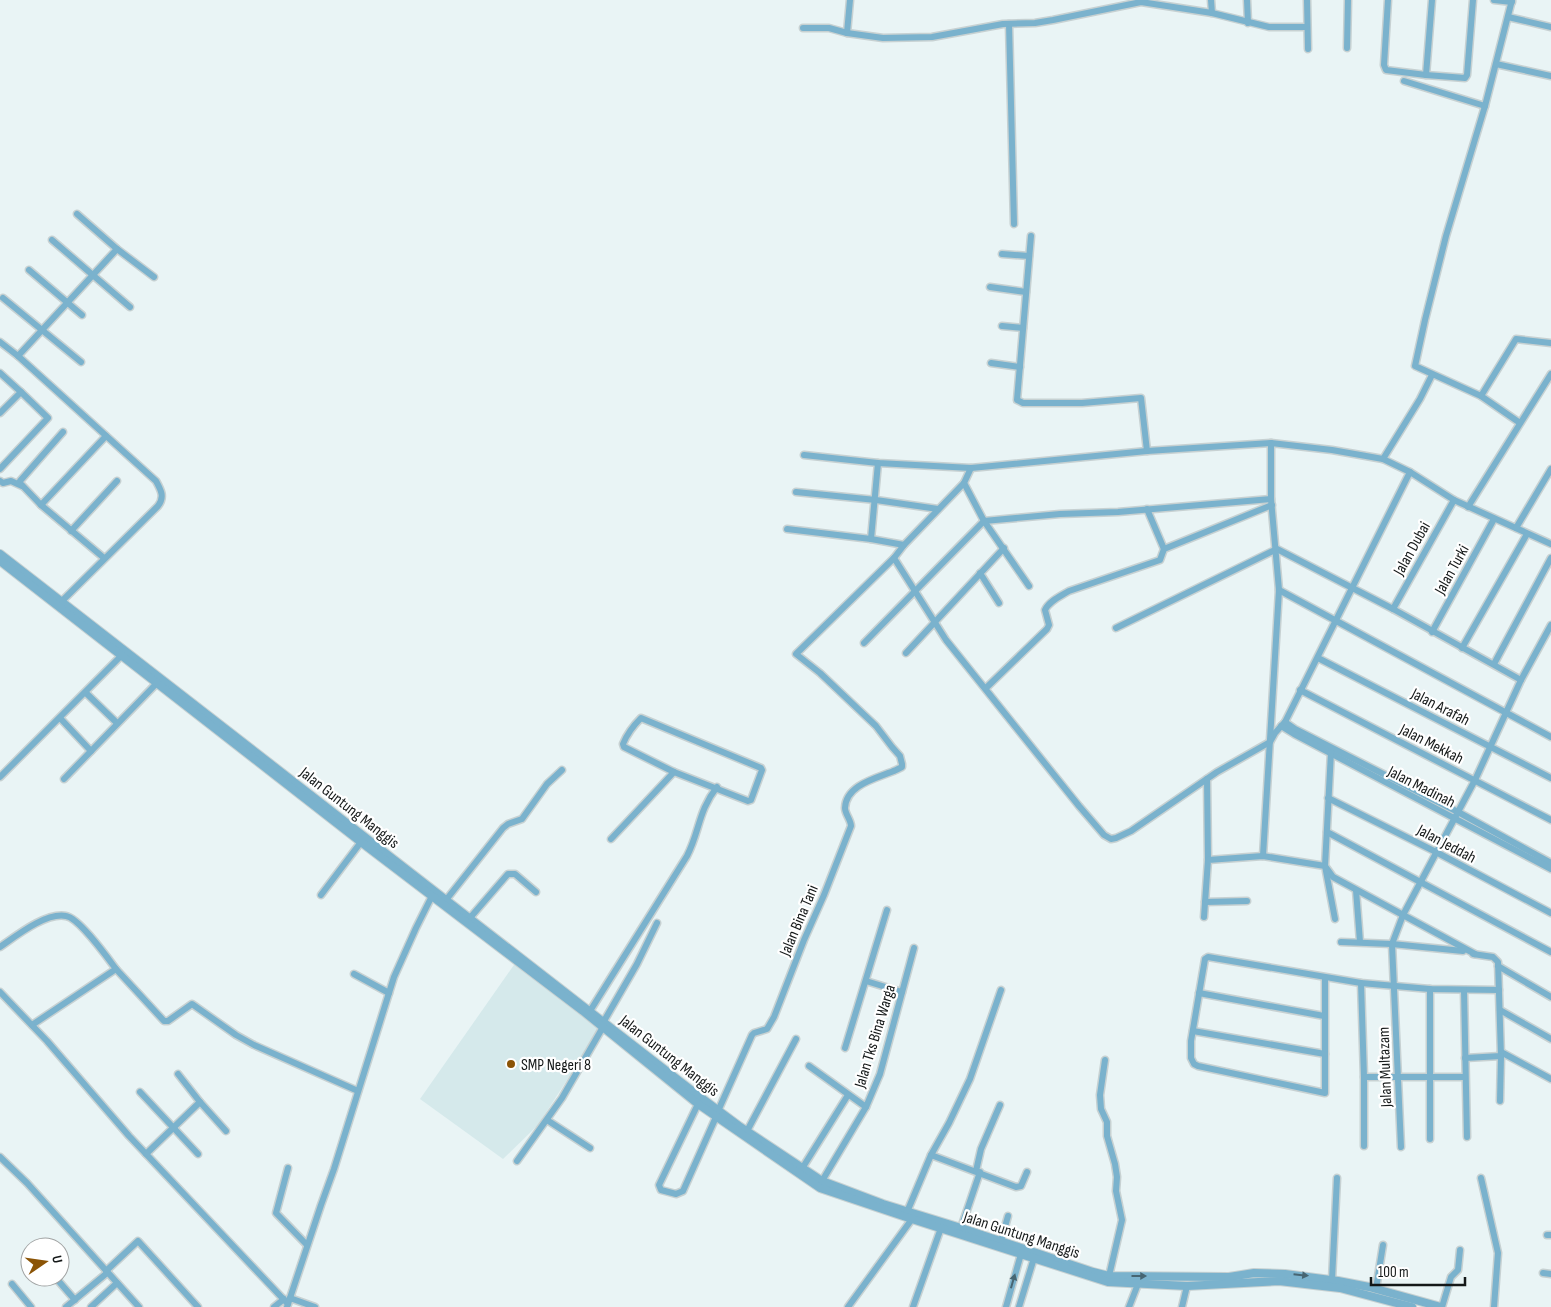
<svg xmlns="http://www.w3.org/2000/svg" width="1551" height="1307" font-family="'Sofia Sans Condensed',sans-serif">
  <rect width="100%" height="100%" fill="#e9f4f5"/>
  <path fill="#d5e9eb" d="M516,962L600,1029L538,1125L503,1159L420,1099Z"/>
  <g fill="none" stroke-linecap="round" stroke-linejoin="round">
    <defs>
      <g id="minor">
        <path d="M1211,0L1212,13"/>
        <path d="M1247,0L1248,23"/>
        <path d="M1307,0L1308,49"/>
        <path d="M1388,0L1384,65L1386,70L1426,75L1465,78L1467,75L1473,0"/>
        <path d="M1494,0L1512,2"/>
        <path d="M1512,0L1485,106L1446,236L1425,320L1415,366L1481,396L1520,423"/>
        <path d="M1508,17L1551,27"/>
        <path d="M1009,24L1014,224"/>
        <path d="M803,28H829L847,33L883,38L932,37L1003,24L1035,23L1053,20L1141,2L1212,13L1269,27H1307"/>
        <path d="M847,33L850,0"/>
        <path d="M1347,48L1348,0"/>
        <path d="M1496,64L1551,76"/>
        <path d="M1426,75L1432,0"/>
        <path d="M1404,81L1485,106"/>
        <path d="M1031,236L1017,400L1023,403H1082L1141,398L1147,451"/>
        <path d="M52,240L130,307"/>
        <path d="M117,249L154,277"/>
        <path d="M1002,254L1029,256"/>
        <path d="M29,270L82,315"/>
        <path d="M990,287L1026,292"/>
        <path d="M3,298L81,362"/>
        <path d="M1002,326L1023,328"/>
        <path d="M0,342L18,356L156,481C161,490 165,497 158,506L62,601"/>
        <path d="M18,356L117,249L77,214"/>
        <path d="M991,363L1020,367"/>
        <path d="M0,373L21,392L0,413"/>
        <path d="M1432,375L1420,399L1383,459L1410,472L1454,500L1551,544"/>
        <path d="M1481,396L1516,339L1551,343"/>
        <path d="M63,432L20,481V483L41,505L104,558"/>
        <path d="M804,455L878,463L971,468L1147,451L1271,443"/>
        <path d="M878,463L871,539L904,545"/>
        <path d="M971,468L964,483L984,521L1060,514L1118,512L1271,499"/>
        <path d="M0,469L48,418L21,392"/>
        <path d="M0,481L3,483L11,481L22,486"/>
        <path d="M964,483L904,545L894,558L946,640L1079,806L1104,835L1111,839L1116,838L1131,831L1217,772L1270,742L1275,733L1285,722L1410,472"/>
        <path d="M796,492L876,500L938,509"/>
        <path d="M41,505L106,436"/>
        <path d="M1468,507L1551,374"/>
        <path d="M1147,509L1164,549"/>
        <path d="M1516,528L1551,469"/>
        <path d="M787,529L871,539"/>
        <path d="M71,531L117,481"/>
        <path d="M980,573L999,603"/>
        <path d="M1279,590L1551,737"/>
        <path d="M1393,609L1454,500"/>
        <path d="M1116,628L1277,549L1393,609L1521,680"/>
        <path d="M1432,632L1494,519"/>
        <path d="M864,643L984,521L1029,586"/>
        <path d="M1462,648L1527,534"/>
        <path d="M906,653L1004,548"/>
        <path d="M1318,658L1551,778"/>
        <path d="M1494,664L1551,558"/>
        <path d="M986,688L1047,629L1049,625L1045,610C1049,601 1061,596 1069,591L1160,560L1164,549L1272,505"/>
        <path d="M1300,690L1551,820"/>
        <path d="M86,693L117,723"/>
        <path d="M60,718L91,751"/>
        <path d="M641,718L761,768L762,770L751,800L748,801L674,772L624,747L623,744C627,734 633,726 641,718Z"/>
        <path d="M1285,722L1295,729L1458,812L1551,863"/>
        <path d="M1281,726L1294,734L1551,869"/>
        <path d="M1331,752L1325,866L1333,877L1475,954"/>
        <path d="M0,777L122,655"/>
        <path d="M64,779L157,683"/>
        <path d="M1207,779L1208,860"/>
        <path d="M1328,798L1436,852L1551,913"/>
        <path d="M1327,832L1551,952"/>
        <path d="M611,839L674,772"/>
        <path d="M1263,856L1279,590L1271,499V443L1332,450L1383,459"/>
        <path d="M1356,890L1360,942"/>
        <path d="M321,895L361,842"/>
        <path d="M446,900L503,828L508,824L522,819L547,784L562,770"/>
        <path d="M1205,902L1247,901"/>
        <path d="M1204,917L1208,860L1263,856L1325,866L1335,919"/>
        <path d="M469,919L508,874H515L536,892"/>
        <path d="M1341,942L1392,944L1463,951"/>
        <path d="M0,947C16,936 46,912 66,916C79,918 107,957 116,969L32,1025"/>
        <path d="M1498,966L1551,997"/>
        <path d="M116,969L164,1021H168L192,1004L236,1035L254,1045L358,1091"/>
        <path d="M354,974L389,993"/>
        <path d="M1325,978V1093L1198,1066L1194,1064L1191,1058V1041L1205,959L1208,957L1361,983L1430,989L1499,990"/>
        <path d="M866,981L902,992"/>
        <path d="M1361,983L1364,1077V1146"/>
        <path d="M1464,990L1467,1137"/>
        <path d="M0,992L47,1041L129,1136L288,1304"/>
        <path d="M1199,993L1324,1016"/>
        <path d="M1500,1010L1551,1039"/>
        <path d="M590,1011L687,856C700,831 698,811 717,787"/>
        <path d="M604,1021L637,964L657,923"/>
        <path d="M1193,1031L1325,1054"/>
        <path d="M845,1048L887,910"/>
        <path d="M1501,1052L1551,1079"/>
        <path d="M1465,1058L1501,1056L1498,962L1493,957L1473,954"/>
        <path d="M1105,1060L1100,1095L1101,1109L1107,1122V1136L1115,1164L1117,1177L1116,1191L1122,1220L1109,1276"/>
        <path d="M809,1066L866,1107"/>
        <path d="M178,1074L200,1102L226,1131"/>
        <path d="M1364,1077H1465"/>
        <path d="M140,1092L198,1154"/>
        <path d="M1500,1101L1501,1056"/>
        <path d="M698,1104L659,1185L661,1190L676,1194L683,1191L716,1117"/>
        <path d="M718,1111L752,1035L754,1033L767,1029L774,1017L804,940L824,895L851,826C851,820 845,814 845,808C846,784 878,778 896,770L902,767V764L900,756L892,747L876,726L820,673L796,654L894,558"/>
        <path d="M547,1120L590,1148"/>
        <path d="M747,1131L796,1039"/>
        <path d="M1430,1139V989"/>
        <path d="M1401,1147L1392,944L1403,915L1475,780L1521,680L1551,625"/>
        <path d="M146,1154L200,1102"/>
        <path d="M931,1155L1016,1187L1021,1186L1027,1172"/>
        <path d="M0,1157L27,1183L139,1307"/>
        <path d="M517,1161L562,1098L603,1027"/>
        <path d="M803,1167L848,1095"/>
        <path d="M288,1168L276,1213L307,1245"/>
        <path d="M976,1171L981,1149L1000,1105"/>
        <path d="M1481,1178L1498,1253L1494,1307"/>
        <path d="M822,1181L866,1107L880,1074L914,948"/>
        <path d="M907,1212L931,1155L949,1123L970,1079L1001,990"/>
        <path d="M961,1228L980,1172"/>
        <path d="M1547,1235H1551"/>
        <path d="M1001,1241L1008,1216"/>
        <path d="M106,1271L138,1241L198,1307"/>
        <path d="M1543,1273L1551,1274"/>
        <path d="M55,1277L75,1300"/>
        <path d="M1332,1280L1337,1178"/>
        <path d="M12,1284L31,1307"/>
        <path d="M1376,1289L1383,1245"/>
        <path d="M290,1298L315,1307"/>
        <path d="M66,1307L107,1273"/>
        <path d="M91,1307L117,1283"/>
        <path d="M274,1307L284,1299"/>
        <path d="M287,1307L321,1205L334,1169L394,977L416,928L432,896"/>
        <path d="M848,1307L912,1219"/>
        <path d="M913,1307L941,1228"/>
        <path d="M1006,1307L1021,1254"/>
        <path d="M1019,1307L1034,1258"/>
        <path d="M1129,1307L1138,1284"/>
        <path d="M1182,1307L1187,1286"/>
        <path d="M1442,1307L1451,1277L1458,1270L1460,1250"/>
      </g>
      <g id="tertiary">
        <path d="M0,554L696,1094L739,1126L822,1181L883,1204L961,1228L1093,1272L1109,1276L1229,1277L1254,1273L1285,1274L1338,1281L1369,1287L1441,1307"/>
        <path d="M0,561L361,842L583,1011L698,1104L820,1188L912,1219L1108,1282L1187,1286L1279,1281L1340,1288L1412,1307"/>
      </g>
    </defs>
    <use href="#minor" stroke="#c7d1d2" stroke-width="9"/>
    <use href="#tertiary" stroke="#c7d1d2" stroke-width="10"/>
    <use href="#minor" stroke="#7ab2cd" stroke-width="6"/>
    <use href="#tertiary" stroke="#7ab2cd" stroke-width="8"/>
  </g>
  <defs><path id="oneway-solid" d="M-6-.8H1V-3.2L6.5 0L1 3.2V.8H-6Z" transform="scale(1.25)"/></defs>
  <g fill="#476572">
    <use href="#oneway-solid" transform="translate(1301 1275) rotate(6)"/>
    <use href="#oneway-solid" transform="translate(1139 1276)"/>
    <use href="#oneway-solid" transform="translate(1013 1281) rotate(-74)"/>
  </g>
  <circle fill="#8b5406" stroke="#fff" stroke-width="2" cx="511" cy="1064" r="5"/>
  <g text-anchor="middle" stroke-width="4.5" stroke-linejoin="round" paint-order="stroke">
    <g font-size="16" fill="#141818" stroke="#fff">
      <text transform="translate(1411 548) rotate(-61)" y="6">Jalan Dubai</text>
      <text transform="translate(1451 569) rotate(-61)" y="6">Jalan Turki</text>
      <text transform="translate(1441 706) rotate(27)" y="6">Jalan Arafah</text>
      <text transform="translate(1432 743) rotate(27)" y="6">Jalan Mekkah</text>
      <text transform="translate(1422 786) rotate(27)" y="6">Jalan Madinah</text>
      <text transform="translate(350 807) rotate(38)" y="6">Jalan Guntung Manggis</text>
      <text transform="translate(1447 843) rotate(28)" y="6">Jalan Jeddah</text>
      <text transform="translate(798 920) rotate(-67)" y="6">Jalan Bina Tani</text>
      <text transform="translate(874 1036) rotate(-73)" y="6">Jalan Tks Bina Warga</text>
      <text transform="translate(670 1055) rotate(38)" y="6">Jalan Guntung Manggis</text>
      <text transform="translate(1384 1067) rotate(-92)" y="6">Jalan Multazam</text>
      <text transform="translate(1022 1234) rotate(18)" y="6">Jalan Guntung Manggis</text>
    </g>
    <g font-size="16" fill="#141818" stroke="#fff" text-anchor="start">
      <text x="521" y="1070">SMP Negeri 8</text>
    </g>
  </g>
  <g transform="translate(45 1262) rotate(77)"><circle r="24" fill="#ffffff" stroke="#a1a3a3"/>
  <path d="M0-4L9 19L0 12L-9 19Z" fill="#8b5406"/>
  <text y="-8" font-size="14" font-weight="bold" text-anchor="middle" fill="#141818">U</text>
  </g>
  <path d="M1371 1277v8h94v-8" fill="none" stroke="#141818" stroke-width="2.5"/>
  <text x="1378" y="1277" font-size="15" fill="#141818" stroke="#ffffff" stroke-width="4" paint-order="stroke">100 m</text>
</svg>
